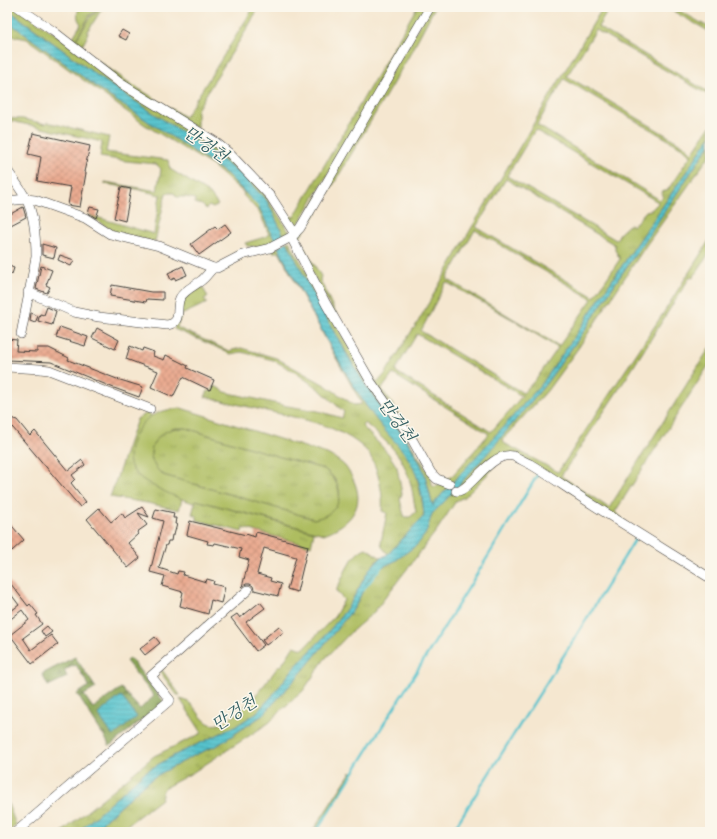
<svg xmlns="http://www.w3.org/2000/svg" width="717" height="839" font-family="Alegreya,'Noto Serif KR',serif">
  <defs>
    <pattern id="grass-tufts" width="24" height="20" patternUnits="userSpaceOnUse"><rect width="24" height="20" fill="#aebd60"/><path d="M3 7l-1-3M5 7V3M7 7l1-3M15 17l-1-3M17 17v-4M19 17l1-3" fill="none" stroke="#95a253"/></pattern>
    <pattern id="forest-firs" width="22" height="20" patternUnits="userSpaceOnUse"><rect width="22" height="20" fill="#8aa456"/><path d="M5 1l3.5 6h-7zM16 11l3.5 6h-7z" fill="#708546"/></pattern>
    <pattern id="water-rules" width="6" height="5" patternUnits="userSpaceOnUse"><rect width="6" height="5" fill="#56c3cd"/><path d="M0 2.5h6" fill="none" stroke="#4aa7af"/></pattern>
    <pattern id="building-cross-hatch" width="8" height="8" patternUnits="userSpaceOnUse"><rect width="8" height="8" fill="#eaab91"/><path d="M0 0l8 8M0 8l8-8" fill="none" stroke="#c8937c"/></pattern>
  </defs>
  <rect width="100%" height="100%" fill="#fbf7ec"/>
  <filter id="ink" filterUnits="userSpaceOnUse"><feTurbulence type="fractalNoise" baseFrequency=".025" numOctaves="2"/><feDisplacementMap in="SourceGraphic" scale="8" xChannelSelector="R" yChannelSelector="G"/><feConvolveMatrix kernelMatrix="1 2 1 2 8 2 1 2 1" color-interpolation-filters="sRGB"/></filter>
  <filter id="wash" filterUnits="userSpaceOnUse"><feTurbulence type="fractalNoise" baseFrequency=".012" numOctaves="4" result="noise"/><feDisplacementMap in="SourceGraphic" scale="16" xChannelSelector="R" yChannelSelector="G"/><feGaussianBlur stdDeviation="0.9" result="paint"/><feColorMatrix in="noise" values="0 0 0 0 0 0 0 0 0 0 0 0 0 0 0 0 0 1.4 0 .05"/><feComposite in="paint" operator="in"/></filter>
  <g filter="url(#wash)">
    <rect width="100%" height="100%" fill="#f5e7d0"/>
    <g fill="url(#grass-tufts)" stroke="#656c3e" fill-rule="evenodd">
      <path d="M7,7H16L196,131L256,181L290,233L285,238L267,201L243,176L203,146L106,82L10,11Z"/>
      <path d="M80,7H98L95,12L90,15L73,44L70,42L81,24C77,19 76,13 80,7Z"/>
      <path d="M99,7H103L88,31L87,37L80,50L75,44L76,40L91,16L96,13Z"/>
      <path d="M254,7H259L247,29L214,81L197,110V129L134,90L93,57L131,84L185,117Z"/>
      <path d="M417,7H426L298,225L294,227L287,215L294,217Z"/>
      <path d="M430,7H435L409,56L319,209L300,237V241L321,276L320,280L339,320L347,330L356,349L377,383L385,374L413,329L415,327L472,227L603,7H610L598,27L710,93V96L596,30L567,76L686,147L692,153L710,126V137L589,314L586,320L541,385L452,484L438,478L433,473L413,439L362,365L294,240V237ZM564,79L684,149L691,155L667,191H663L662,193L663,197L660,200L537,125ZM535,130L658,202V203L651,210L646,211L633,226L630,224L620,233L616,240L507,176ZM506,179L615,245V250L620,259L594,297L476,227ZM475,230L592,299L559,346L447,279ZM446,282L515,321L558,348L537,378L523,393L421,331ZM417,334L522,396L491,432L395,371ZM393,374L489,434L453,475L447,479L440,476L431,467L415,438L382,389Z"/>
      <path d="M666,7H673L710,28V32Z"/>
      <path d="M7,21L109,96L201,156L227,174L259,207L276,243L259,247L247,246L245,243L265,237L269,234L259,212L243,195L244,193L213,166L145,125L27,39L7,35Z"/>
      <path d="M7,118L23,119L46,124L47,122L109,137L106,152L168,160L170,169L210,194L218,205L213,208L209,206L206,209L202,205L195,203V199L185,197H177L174,193H166L155,242L115,233L89,215L154,234L160,195L132,188L105,184V182L157,191L161,169L156,164L126,161L100,157L102,142L7,120Z"/>
      <path d="M710,144V155L645,247L579,347L547,391L503,439L504,443L558,472L664,312L710,239V252L693,278L690,277L627,377L561,476L609,508L710,347V363L615,512L628,524L510,454L457,488L545,385L585,330L616,282L647,238Z"/>
      <path d="M289,241L326,306L323,308L325,312L328,311L377,393L431,476L432,485L434,487L440,484L449,487L435,502L433,507L428,486L421,464L410,446L385,413L362,379L319,306L287,242Z"/>
      <path d="M278,247L311,311L361,398L375,418L399,445L410,460L416,472L423,506L424,516L388,554L382,547L381,542L387,513L382,511C384,495 377,462 366,450C341,426 303,419 271,412C249,407 227,402 205,397L208,391H212L215,386L225,392L287,406L318,411L342,418L344,412L321,391L295,372L273,360L242,352L230,354L214,346L174,329L181,301L200,283L208,297L204,299L207,303L181,315L177,327L178,328L229,351L241,348L276,358L325,385L354,405L362,404L336,358L279,252H273L272,250ZM365,423C380,437 399,450 406,470C412,483 413,498 416,512L410,517H405L403,512L400,499L402,494L397,467L388,453L362,426Z"/>
      <path d="M149,412L151,416L147,419L132,469C144,485 165,489 182,499L179,510L147,503L110,497L137,419Z"/>
      <path d="M175,428H186L277,456L324,469C339,479 347,503 329,515C325,518 319,518 314,519L163,475C142,458 150,435 175,428Z"/>
      <path d="M501,459L489,473L466,496L456,501L437,530L374,612L351,632L324,660L303,691L280,711L270,722L249,736L192,773L166,787L163,790L161,799L118,832H92L140,788L154,777L197,754L218,745L263,715L301,673L355,607L367,582L375,572L380,568L395,561L418,544L432,514L454,491Z"/>
      <path d="M196,500L314,532L311,546L243,528L242,532L197,520V516L192,514Z"/>
      <path d="M366,548L381,558L375,562L363,580L350,604L339,619L323,638L293,669L272,696L256,713L236,726L175,755L145,772L78,832H62L154,756L202,733L180,699C195,701 197,716 208,723C227,735 270,679 279,665L281,666L294,646L303,649L335,616L344,600L336,591C343,577 351,553 366,548Z"/>
      <path d="M162,670L180,695H177L161,673Z"/>
      <path d="M351,772H353L315,832H312Z"/>
      <path d="M7,801L16,825L8,832H7V823L10,821L7,813Z"/>
    </g>
    <path fill="url(#forest-firs)" stroke="#536039" d="M75,657L96,688L84,695L93,708L121,688L140,709L154,696L126,661L130,658L164,702L110,746L77,694L89,686L76,665L64,670L67,677L48,686L42,674Z"/>
    <path fill="#aebd60" stroke="#656c3e" fill-rule="evenodd" d="M181,408L327,454C333,457 340,461 345,466C348,470 351,475 353,479C367,507 349,525 324,534L196,500L194,503C179,499 141,483 133,470C122,454 136,426 151,416C160,411 170,409 181,408ZM175,428H186L277,456L324,469C348,485 344,514 314,519L163,475C142,458 150,435 175,428Z"/>
    <g fill="url(#water-rules)" stroke="#397074">
      <path d="M7,9L106,82L203,146L243,176L267,201L285,238L276,243L259,207L227,174L201,156L109,96L7,21Z"/>
      <path d="M710,137V144L647,238L616,282L585,330L545,385L494,446L444,502L432,514L426,533L418,544L395,561L380,568L375,572L367,582L355,607L301,673L263,715L218,745L197,754L154,777L140,788L92,832H78L145,772L175,755L236,726L256,713L272,696L293,669L323,638L339,619L350,604L370,568L381,558L388,554L424,516C423,502 421,485 415,472C409,456 398,445 387,433C377,421 368,409 360,396C330,348 304,298 278,247L287,242C310,288 334,334 361,378C379,407 405,433 420,463C427,476 428,492 433,506L435,502L541,385L586,320L589,314Z"/>
      <path d="M121,696L137,717L113,736L98,714Z"/>
    </g>
    <g fill="none" stroke-linecap="round" stroke-linejoin="round">
      <g stroke="#56c3cd" stroke-width="2.5">
        <path d="M363,590L382,566"/>
        <path d="M316,832C391,713 466,594 538,474"/>
        <path d="M452,832L576,636L636,538"/>
      </g>
    </g>
    <g id="blocks">
      <g fill="url(#building-cross-hatch)">
        <path d="M122,30L129,34L126,40L118,36Z"/>
        <path d="M33,133L90,146L84,172L86,173L80,207L68,205L71,187L37,181L41,157L28,154Z"/>
        <path d="M121,187L131,189L125,221L114,218Z"/>
        <path d="M23,207L26,217L7,227V216Z"/>
        <path d="M90,207L99,209L96,218L88,213Z"/>
        <path d="M225,224L231,232L199,255L191,244L215,226L218,229Z"/>
        <path d="M42,244L56,248L54,258L42,255Z"/>
        <path d="M60,255L74,260L71,266L58,260Z"/>
        <path d="M7,265L14,268L12,274L7,271Z"/>
        <path d="M41,266L52,270L46,285L50,287L47,293L36,289Z"/>
        <path d="M183,266L187,275L175,280V278L171,280L168,273Z"/>
        <path d="M112,285L151,292H163V300L147,299L146,302L110,296Z"/>
        <path d="M47,307L56,311L52,325L38,321L40,314L44,315Z"/>
        <path d="M31,313L38,316L35,323L30,321Z"/>
        <path d="M60,327L88,337L85,346L56,337Z"/>
        <path d="M97,328L119,340L115,349L92,338Z"/>
        <path d="M7,339L17,340L16,351L37,352V348H49L69,358L68,360L117,379L143,387L139,397L114,388L51,362L7,360Z"/>
        <path d="M130,346L142,351L143,348L154,352L153,356L164,360L166,355L188,366L187,368L214,380L210,390L183,377L173,397L151,387L158,371L126,359Z"/>
        <path d="M7,417L17,420L30,436L35,431L68,471L82,460L85,465L72,475L75,479L71,483L86,502L80,507L7,421Z"/>
        <path d="M142,507L149,517L138,513L147,525L137,532L138,534L128,543L140,558L128,568L87,519L99,508L111,522L122,513L125,518Z"/>
        <path d="M156,509L174,513L173,518H176L175,524H177L174,535H172L171,541H168L167,545H166L159,568L177,574L178,571L184,572L183,575L206,582L207,579L214,581L213,584L225,587L221,603L211,600L208,614L180,606L183,592L162,586L165,576L150,572L163,521L153,518Z"/>
        <path d="M7,520L24,540L12,551L7,544Z"/>
        <path d="M190,521L246,535V534L255,537L256,532L308,546L297,592L287,589L296,557L264,548L257,574L271,578L270,581L281,584L278,596L254,590L253,586L250,584H246L242,587L249,560L239,557L241,549L215,543L214,545L207,544L208,541L187,535Z"/>
        <path d="M7,579L28,606L30,604L38,614L36,615L42,624L23,638L31,650L51,635L58,644L32,664L10,635L29,620L22,610L7,622V614L19,605L7,589Z"/>
        <path d="M260,602L265,608L246,622L264,645L256,651L231,618L237,614L240,618Z"/>
        <path d="M47,626L52,632L45,637L41,631Z"/>
        <path d="M279,626L284,632L266,645L262,640Z"/>
        <path d="M155,637L160,643L145,655L140,649Z"/>
      </g>
    </g>
  </g>
  <g filter="url(#ink)">
    <use href="#blocks" fill-opacity="0" stroke="#3d3a37" stroke-width="1"/>
    <g fill="none" stroke-linecap="round" stroke-linejoin="round">
      <defs>
        <g id="street">
          <path d="M18,7L53,31L120,83L214,141L229,153L271,197L295,234"/>
          <path d="M7,170C13,179 21,189 26,199C34,214 36,240 36,257L21,334"/>
          <path d="M7,201L26,199L35,200L85,218L110,234L159,246L213,268H217L242,255L270,248L291,237L300,228L430,7"/>
          <path d="M291,237L326,304L371,382L413,441L431,473L437,479L450,484"/>
          <path d="M28,292L74,312L99,317L167,325C183,323 175,308 180,298C184,290 196,285 202,280C206,277 209,272 213,268"/>
          <path d="M7,367L40,369L49,370L150,409"/>
          <path d="M456,491C468,494 490,451 513,456C519,458 525,462 530,464C547,474 564,486 581,497C624,525 667,551 710,578"/>
          <path d="M16,832L170,700L151,676L248,590"/>
        </g>
      </defs>
      <use href="#street" stroke="#3d3a37" stroke-width="10"/>
      <use href="#street" stroke="#fff" stroke-width="9"/>
    </g>
  </g>
  <g text-anchor="middle" stroke-width="3" stroke-linejoin="round" paint-order="stroke">
    <g font-size="17" font-style="italic" fill="#335f63" stroke="#fbf7ec">
      <text transform="translate(206 144) rotate(35)" y="6">만겅천</text>
      <text transform="translate(397 420) rotate(53)" y="6">만겅천</text>
      <text transform="translate(234 713) rotate(-33)" y="6">만겅천</text>
    </g>
  </g>
  <rect width="717" height="839" fill="none" stroke="#fbf7ec" stroke-width="24"/>
</svg>
